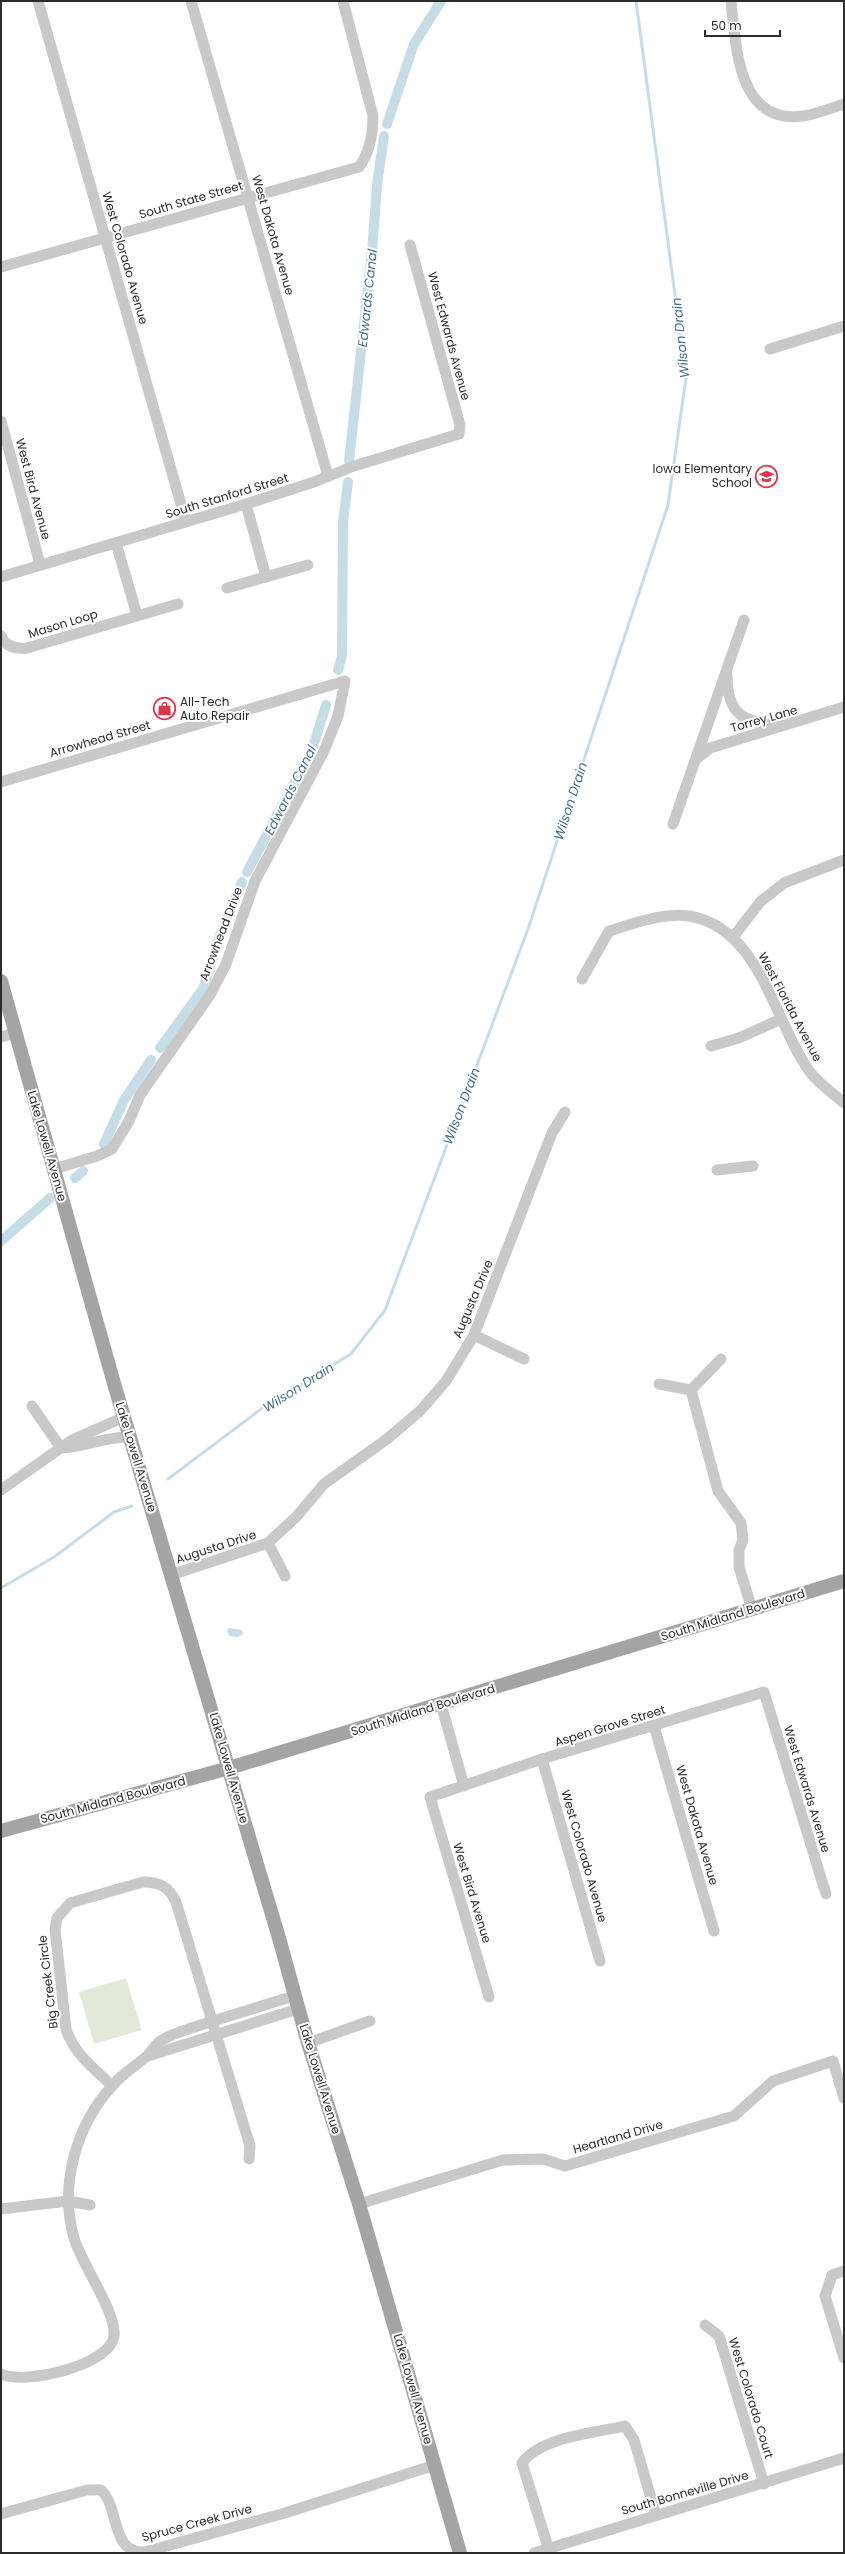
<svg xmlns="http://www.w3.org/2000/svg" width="845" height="2554" font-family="Poppins,sans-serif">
  <rect width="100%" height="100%" fill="#fff"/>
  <path fill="#e2e9d9" d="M126,1978L142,2030L94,2044L79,1992Z"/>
  <path fill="#c6dde8" d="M230,1628L242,1630L243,1634L238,1637L229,1636L227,1629Z"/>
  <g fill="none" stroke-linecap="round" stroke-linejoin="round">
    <g stroke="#c6dde8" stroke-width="3">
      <path d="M168,1479L261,1409L351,1354L385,1310L528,929L668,505L686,378L636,1"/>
      <path d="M1,1588L54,1557L114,1512L132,1506"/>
    </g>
    <g stroke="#c6dde8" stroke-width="10">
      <path d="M387,124L414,44L441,1"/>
      <path d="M349,461L372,251L377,185L384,136"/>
      <path d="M338,670L342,656L343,522L348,482"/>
      <path d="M247,872L312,750L326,705"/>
      <path d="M225,922L242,882"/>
      <path d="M160,1048L203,989L221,932"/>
      <path d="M104,1144L124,1100L151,1060"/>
      <path d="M75,1178L83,1171"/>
      <path d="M1,1241L50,1198"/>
    </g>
    <g stroke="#c9c9c9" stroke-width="11">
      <path d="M38,1L186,522"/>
      <path d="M191,1L328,476"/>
      <path d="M731,1C736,45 737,125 803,116C817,114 831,108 844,104"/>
      <path d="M1,267L359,167C370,152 373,134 373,116L343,1"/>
      <path d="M770,349L844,326"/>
      <path d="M1,421L40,564"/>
      <path d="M246,504L266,577"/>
      <path d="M116,543L137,615"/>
      <path d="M1,577L246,504L314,482L354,466L459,434L460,425L410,245"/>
      <path d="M227,588L308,565"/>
      <path d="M1,636C5,647 16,649 27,648L178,604"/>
      <path d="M727,675C727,716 744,722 781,726"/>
      <path d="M695,760L710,748L844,707"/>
      <path d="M1,782L345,681L338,716L324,751L255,881L226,964L210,995L140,1095L129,1121L112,1149L97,1156L54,1169"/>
      <path d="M673,824L744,620"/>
      <path d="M734,936L760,902L784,883L844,860"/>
      <path d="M582,979L609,931C632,924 665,912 689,916C761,928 773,1021 810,1072C819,1084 833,1093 844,1103"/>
      <path d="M1,1037L16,1033"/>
      <path d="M711,1046L739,1038L781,1019"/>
      <path d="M717,1170L753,1166"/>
      <path d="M474,1335L524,1359"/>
      <path d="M659,1384L691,1390"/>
      <path d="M691,1390L718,1491L741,1523L743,1540L739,1550V1567L752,1609"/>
      <path d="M691,1390L721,1359"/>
      <path d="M32,1406L61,1448"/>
      <path d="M61,1448C84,1447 105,1437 129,1437"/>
      <path d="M1,1490L72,1440L124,1417"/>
      <path d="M268,1543L285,1576"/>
      <path d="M171,1575L268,1543L297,1516L324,1484L387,1439L420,1411L446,1381L474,1335L552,1133L565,1112"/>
      <path d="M441,1704L464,1786"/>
      <path d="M654,1726L714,1931"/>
      <path d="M542,1759L600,1961"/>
      <path d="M489,1997L430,1797L542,1759L764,1692L826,1894"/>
      <path d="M308,2043L370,2021"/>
      <path d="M148,2056L298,2009"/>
      <path d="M112,2086C94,2068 74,2054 66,2029L55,1929L57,1918L70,1903L143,1882C160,1882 169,1887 176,1902L250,2146L249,2159"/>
      <path d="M359,2204L503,2160L543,2159L565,2166L734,2116L773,2081L833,2061L844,2098"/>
      <path d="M1,2209L68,2201L90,2205"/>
      <path d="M844,2271L832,2275L825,2296L844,2358"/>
      <path d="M705,2325L719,2336L764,2484"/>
      <path d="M1,2374C24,2385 110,2366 114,2336C117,2313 81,2263 74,2238C59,2185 76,2125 113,2085C123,2073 136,2066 147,2056C153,2051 155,2043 162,2040C177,2031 196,2027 213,2021C240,2013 267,2004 294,1996"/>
      <path d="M1,2514L87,2490H101C120,2507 110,2554 145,2552L285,2513L435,2465"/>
      <path d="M548,2547L522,2463C540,2437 595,2433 625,2426L634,2440L656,2515"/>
      <path d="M534,2553L844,2458"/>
    </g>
    <g stroke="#a4a4a4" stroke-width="14">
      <path d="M1,981L115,1387L279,1938L308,2043L359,2204L460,2553"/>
      <path d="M1,1831L229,1768L844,1581"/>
    </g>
  </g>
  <defs>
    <symbol id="school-ring" viewBox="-11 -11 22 22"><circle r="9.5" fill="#fff" stroke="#dc354a" stroke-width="1.5"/><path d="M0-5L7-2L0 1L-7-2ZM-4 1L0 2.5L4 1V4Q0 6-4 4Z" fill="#dc354a"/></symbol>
    <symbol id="shop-ring" viewBox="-11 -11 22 22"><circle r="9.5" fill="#fff" stroke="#dc354a" stroke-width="1.5"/><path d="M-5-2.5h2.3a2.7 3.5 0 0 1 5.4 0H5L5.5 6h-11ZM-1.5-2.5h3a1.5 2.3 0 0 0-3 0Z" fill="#dc354a"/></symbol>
  </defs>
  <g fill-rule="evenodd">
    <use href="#school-ring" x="754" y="464" width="25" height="25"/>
    <use href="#shop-ring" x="152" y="696" width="25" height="25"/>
  </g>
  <g text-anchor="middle" stroke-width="4" stroke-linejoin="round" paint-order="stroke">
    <g font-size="12" fill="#2c2c2c" stroke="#fff">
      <text transform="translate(191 200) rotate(-16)" y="4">South State Street</text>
      <text transform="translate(273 235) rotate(74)" y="4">West Dakota Avenue</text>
      <text transform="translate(125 258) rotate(74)" y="4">West Colorado Avenue</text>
      <text transform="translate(449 336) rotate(75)" y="4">West Edwards Avenue</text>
      <text transform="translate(33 489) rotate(75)" y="4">West Bird Avenue</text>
      <text transform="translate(227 496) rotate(-17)" y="4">South Stanford Street</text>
      <text transform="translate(63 624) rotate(-17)" y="4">Mason Loop</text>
      <text transform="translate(764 719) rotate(-16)" y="4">Torrey Lane</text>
      <text transform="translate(100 739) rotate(-16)" y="4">Arrowhead Street</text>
      <text transform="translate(221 934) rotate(-69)" y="4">Arrowhead Drive</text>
      <text transform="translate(790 1007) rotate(62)" y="4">West Florida Avenue</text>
      <text transform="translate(47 1146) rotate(74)" y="4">Lake Lowell Avenue</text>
      <text transform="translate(473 1299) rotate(-67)" y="4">Augusta Drive</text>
      <text transform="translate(136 1457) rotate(73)" y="4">Lake Lowell Avenue</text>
      <text transform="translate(216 1547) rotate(-18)" y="4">Augusta Drive</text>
      <text transform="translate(733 1615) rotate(-17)" y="4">South Midland Boulevard</text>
      <text transform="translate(423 1710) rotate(-17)" y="4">South Midland Boulevard</text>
      <text transform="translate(610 1726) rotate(-17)" y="4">Aspen Grove Street</text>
      <text transform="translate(229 1768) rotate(74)" y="4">Lake Lowell Avenue</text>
      <text transform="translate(807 1789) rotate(73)" y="4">West Edwards Avenue</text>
      <text transform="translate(113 1800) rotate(-15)" y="4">South Midland Boulevard</text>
      <text transform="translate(697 1825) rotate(74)" y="4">West Dakota Avenue</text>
      <text transform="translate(584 1856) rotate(74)" y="4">West Colorado Avenue</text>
      <text transform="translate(472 1893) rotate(73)" y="4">West Bird Avenue</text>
      <text transform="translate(48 1982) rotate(-97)" y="4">Big Creek Circle</text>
      <text transform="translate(320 2079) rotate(73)" y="4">Lake Lowell Avenue</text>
      <text transform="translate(618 2137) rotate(-16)" y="4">Heartland Drive</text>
      <text transform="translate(413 2389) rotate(74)" y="4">Lake Lowell Avenue</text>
      <text transform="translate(751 2398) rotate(73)" y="4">West Colorado Court</text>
      <text transform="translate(685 2493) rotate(-16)" y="4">South Bonneville Drive</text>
      <text transform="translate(197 2523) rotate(-15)" y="4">Spruce Creek Drive</text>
    </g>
    <g font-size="12" fill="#2c2c2c" stroke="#fff" text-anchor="end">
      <text x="752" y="473">Iowa Elementary<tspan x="752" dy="14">School</tspan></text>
      <text x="180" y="706" text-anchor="start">All-Tech<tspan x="180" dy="14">Auto Repair</tspan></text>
    </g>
    <g font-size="13" font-style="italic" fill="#3f7089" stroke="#fff">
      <text transform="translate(367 298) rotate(-84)" y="5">Edwards Canal</text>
      <text transform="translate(680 338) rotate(-96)" y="5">Wilson Drain</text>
      <text transform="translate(290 790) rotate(-63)" y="5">Edwards Canal</text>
      <text transform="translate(570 801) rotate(-72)" y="5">Wilson Drain</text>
      <text transform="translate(461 1106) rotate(-69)" y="5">Wilson Drain</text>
      <text transform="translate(298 1387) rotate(-32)" y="5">Wilson Drain</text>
    </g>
  </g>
  <rect width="845" height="2554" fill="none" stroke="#2c2c2c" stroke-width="4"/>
  <path d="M705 30v6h75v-6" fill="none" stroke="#2c2c2c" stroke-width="2"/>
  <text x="711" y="30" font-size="12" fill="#2c2c2c" stroke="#ffffff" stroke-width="3" paint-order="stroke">50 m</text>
</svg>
